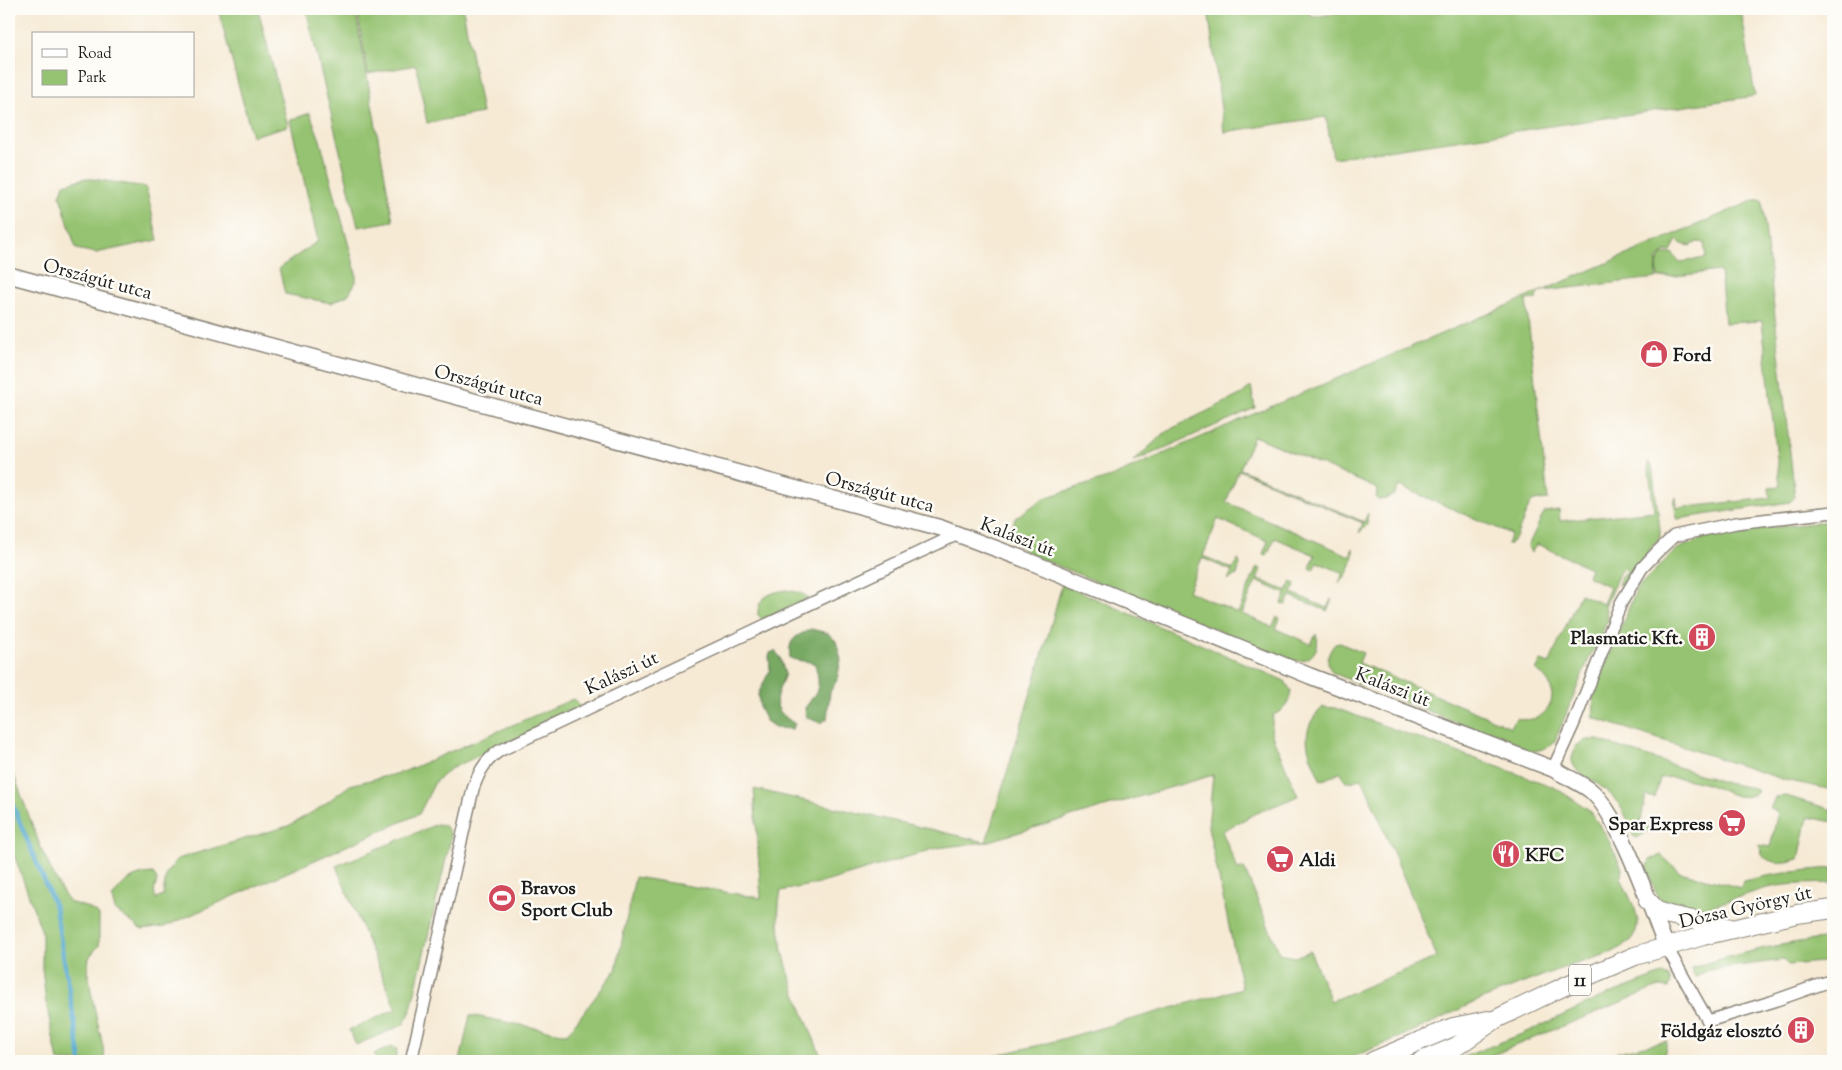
<svg xmlns="http://www.w3.org/2000/svg" width="1842" height="1070" font-family="'Sorts Mill Goudy',serif">
  <rect width="100%" height="100%" fill="#fdfcf7"/>
  <filter id="ink" filterUnits="userSpaceOnUse"><feTurbulence type="fractalNoise" baseFrequency=".02" numOctaves="2"/><feDisplacementMap in="SourceGraphic" scale="10" xChannelSelector="R" yChannelSelector="G"/><feConvolveMatrix kernelMatrix="1 2 1 2 8 2 1 2 1" color-interpolation-filters="sRGB"/></filter>
  <filter id="wash" filterUnits="userSpaceOnUse"><feTurbulence type="fractalNoise" baseFrequency=".0096" numOctaves="4" result="noise"/><feDisplacementMap in="SourceGraphic" scale="20" xChannelSelector="R" yChannelSelector="G"/><feGaussianBlur stdDeviation="1.12" result="paint"/><feColorMatrix in="noise" values="0 0 0 0 0 0 0 0 0 0 0 0 0 0 0 0 0 1.4 0 .05"/><feComposite in="paint" operator="in"/></filter>
  <g filter="url(#wash)">
    <rect width="100%" height="100%" fill="#f6ead5"/>
    <g fill="#95c371" stroke="#587046">
      <path d="M218,9H258L288,126L252,136Z"/>
      <path d="M306,9H355L393,221L358,227Z"/>
      <path d="M357,9H463L482,113L427,123L416,65L368,74Z"/>
      <path d="M1208,9H1309L1311,17L1370,9H1741L1755,96L1333,158L1326,117L1224,132Z"/>
      <path d="M310,113L320,140L356,272V282L348,295L331,303L285,294L279,268L318,241L290,120Z"/>
      <path d="M86,178L146,187L158,240L96,253L76,249L60,196L64,184Z"/>
      <path d="M1755,200H1762L1795,497L1790,502L1677,519L1674,503L1676,497L1677,508L1770,498L1769,487L1780,486L1762,321L1725,323L1720,271L1658,278L1657,263L1662,255L1672,253L1680,262L1706,258L1704,243L1697,242L1691,246L1682,244L1677,240L1671,251L1665,252L1657,259L1656,278L1543,291L1539,292L1537,299L1526,300L1548,499L1534,501L1530,504L1516,537L1510,544H1507L1511,534L1399,486L1394,495L1386,499L1378,500L1376,496L1378,489L1254,436L1240,469L1364,522L1368,513L1367,525L1359,533L1363,523L1239,470L1226,502L1350,556L1353,548C1354,560 1349,575 1339,583L1343,573L1317,562L1313,570L1310,568L1315,555L1275,538L1267,555L1263,554L1268,541L1218,519L1203,556L1233,569L1238,559L1240,564L1237,575L1228,580L1232,571L1202,558L1188,591L1238,613L1257,567L1261,569L1257,579L1287,591L1291,582L1295,584L1292,593L1327,608L1331,599L1332,600L1327,611L1290,596L1286,605L1282,603L1286,594L1256,581L1242,614L1272,627L1277,617L1280,618L1276,629L1311,644L1316,634C1322,650 1309,664 1292,660L1033,556L1019,547L1014,539L1012,529L1015,518L1044,498L1111,477L1258,412Z"/>
      <path d="M1251,386L1255,408L1133,462L1162,435L1173,428L1242,394Z"/>
      <path d="M1648,462L1652,465L1660,530V537L1625,582L1618,585L1621,577L1627,571L1624,568L1619,573L1605,606L1608,619L1596,647L1590,656L1555,741C1547,749 1540,751 1528,751L1333,673C1325,664 1327,653 1335,644L1340,643L1363,653L1359,663L1511,727L1516,718C1549,728 1567,688 1536,671L1541,661L1549,664L1580,594L1603,604L1610,587L1587,576L1590,568L1537,544L1531,553L1528,546L1544,512L1559,510L1560,521L1654,511Z"/>
      <path d="M1833,521V526L1825,528L1833,601V790L1785,780L1594,718L1593,695L1637,588L1677,549L1717,533Z"/>
      <path d="M1062,584L1285,681L1291,691C1289,704 1285,710 1273,715L1271,733L1298,796L1257,813L1222,831L1238,870L1244,868L1280,954L1295,957L1310,951L1331,1001L1437,957L1362,778L1351,782L1350,780L1346,782L1341,772L1321,781C1309,753 1296,732 1323,707L1335,708L1554,787L1588,809L1605,833L1622,868L1621,878L1635,909L1638,921L1636,931L1630,942L1613,952L1557,970L1475,1002L1425,1026L1344,1061H972L1044,1044L1242,988L1208,827L1213,775L986,842L937,848L825,882L781,891C769,943 804,1013 823,1061H460L470,1015L567,1034L616,970L635,877L761,898L754,789L986,842L1047,639Z"/>
      <path d="M787,590L801,593L809,598L763,620L758,615C757,597 771,592 787,590Z"/>
      <path d="M573,699L579,704L578,710L450,769L435,782L419,814L164,927L142,930L115,910L112,898C123,882 132,874 153,873L157,880L154,892L156,899L163,896L166,874L177,859L288,826L318,809L350,785L403,772Z"/>
      <path d="M1586,740H1598L1726,783L1754,788L1758,791C1742,806 1720,787 1703,783C1690,780 1674,776 1660,778L1655,798L1646,796L1640,824L1650,828V830L1637,838L1633,836C1628,817 1619,800 1603,788C1594,780 1578,776 1573,764C1570,758 1574,752 1576,746Z"/>
      <path d="M9,762L42,851L60,888L69,902L89,908L99,915V946C95,950 91,954 89,958C84,979 103,1035 105,1061H58L46,1003L42,968V932L9,841Z"/>
      <path d="M1786,796L1833,810V822L1808,817L1799,859C1785,863 1772,866 1761,854L1760,845L1770,847L1778,812L1770,809L1775,797Z"/>
      <path d="M437,824C446,824 450,830 451,838L410,1013L403,1025L356,1045L349,1030L396,1009L336,866Z"/>
      <path d="M1661,855L1680,872L1741,888L1743,881C1773,874 1803,870 1833,868V883C1813,884 1792,883 1772,887C1749,891 1689,920 1669,908C1656,901 1652,881 1647,869L1650,860Z"/>
      <path d="M1833,938V961L1788,965L1783,960L1708,970L1695,978L1691,968C1737,953 1785,942 1833,938Z"/>
      <path d="M1662,974L1669,977L1671,983L1669,988L1658,987L1478,1061H1453L1532,1030L1599,998Z"/>
      <path d="M1667,1041L1663,1061H1578Z"/>
      <path d="M391,1047L397,1049L395,1061H377L374,1054Z"/>
    </g>
    <g fill="#78a963" stroke="#4a6240">
      <path d="M811,629L828,633L836,641L841,659L837,680L830,692L827,719L820,723L806,717L805,708C819,689 821,687 815,664C807,660 799,662 790,658C788,638 795,637 811,629Z"/>
      <path d="M775,651L780,657L785,674C775,700 769,707 795,724L792,729L776,728L766,721L760,709L758,694L770,670L769,656L770,653Z"/>
    </g>
    <g fill="none" stroke-linecap="round" stroke-linejoin="round">
      <path stroke="#56aad2" stroke-width="4.5" d="M9,796L55,907L81,1061"/>
    </g>
  </g>
  <g filter="url(#ink)">
    <g fill="none" stroke-linecap="round" stroke-linejoin="round">
      <defs>
        <g id="minor">
          <path d="M1553,769L1574,723L1621,603L1642,568L1657,552L1674,536L1736,523L1833,512"/>
          <path d="M1666,946L1708,1021L1771,1002L1833,980"/>
          <path d="M411,1061L473,789C479,772 484,762 499,751L958,534"/>
        </g>
        <path id="secondary" d="M9,275L941,528L1021,558L1310,676L1553,769C1565,776 1579,782 1590,790C1619,813 1651,909 1666,946"/>
        <g id="primary">
          <path d="M1648,901L1658,911L1669,915L1728,927"/>
          <path d="M1373,1061L1453,1027L1488,1020"/>
          <path d="M1421,1061L1457,1046L1496,1019L1567,985L1635,956L1703,936L1797,914L1833,909"/>
        </g>
      </defs>
      <use href="#minor" stroke="#898378" stroke-width="14"/>
      <use href="#secondary" stroke="#898378" stroke-width="18"/>
      <use href="#primary" stroke="#898378" stroke-width="20"/>
      <use href="#minor" stroke="#fff" stroke-width="11"/>
      <use href="#secondary" stroke="#fff" stroke-width="15"/>
      <use href="#primary" stroke="#fff" stroke-width="18"/>
    </g>
  </g>
  <defs>
    <symbol id="shop-disc" viewBox="-11 -11 22 22"><circle r="9.5" fill="#d1495b" stroke="#fdfcf7"/><path d="M-5-2.5h2.3a2.7 3.5 0 0 1 5.4 0H5L5.5 6h-11ZM-1.5-2.5h3a1.5 2.3 0 0 0-3 0Z" fill="#fff"/></symbol>
    <symbol id="building-disc" viewBox="-11 -11 22 22"><circle r="9.5" fill="#d1495b" stroke="#fdfcf7"/><path d="M-4-6H4V6H1V3H-1V6H-4ZM-2.5-4.3h1.7v1.8h-1.7ZM.8-4.3h1.7v1.8H.8ZM-2.5-1h1.7V.8h-1.7ZM.8-1h1.7V.8H.8Z" fill="#fff"/></symbol>
    <symbol id="supermarket-disc" viewBox="-11 -11 22 22"><circle r="9.5" fill="#d1495b" stroke="#fdfcf7"/><path d="M-6-5.5h2.5l.6 2H6L4.5 2H-2.5L-4.4-4H-6ZM-1.5 3.2a1.3 1.3 0 1 0 .1 0ZM3 3.2a1.3 1.3 0 1 0 .1 0Z" fill="#fff"/></symbol>
    <symbol id="restaurant-disc" viewBox="-11 -11 22 22"><circle r="9.5" fill="#d1495b" stroke="#fdfcf7"/><path d="M-5-6h1v4h1v-4h1v4h1v-4h1v5L-1.5 .5V6h-2V.5L-5-1ZM5-6V6H3V1.5H1.5Q1.5-4 5-6Z" fill="#fff"/></symbol>
    <symbol id="stadium-disc" viewBox="-11 -11 22 22"><circle r="9.5" fill="#d1495b" stroke="#fdfcf7"/><path d="M0-5a6.5 5 0 1 0 0 10a6.5 5 0 1 0 0-10ZM-3.5-1.8h7v3.6h-7Z" fill="#fff"/></symbol>
  </defs>
  <g fill-rule="evenodd">
    <use href="#shop-disc" x="1638" y="338" width="32" height="32"/>
    <use href="#building-disc" x="1686" y="621" width="32" height="32"/>
    <use href="#supermarket-disc" x="1716" y="807" width="32" height="32"/>
    <use href="#restaurant-disc" x="1490" y="838" width="32" height="32"/>
    <use href="#supermarket-disc" x="1264" y="843" width="32" height="32"/>
    <use href="#stadium-disc" x="486" y="882" width="32" height="32"/>
    <use href="#building-disc" x="1785" y="1014" width="32" height="32"/>
  </g>
  <g text-anchor="middle" stroke-width="5" stroke-linejoin="round" paint-order="stroke">
    <rect fill="#fdfcf7" stroke="#605f5e" stroke-width="1" x="1569" y="964.5" width="22" height="31" rx="4"/>
    <g font-size="18" font-weight="bold" fill="#1c1c1c">
      <text x="1580" y="986">11</text>
    </g>
    <g font-size="19" fill="#1c1c1c" stroke="#fdfcf7">
      <text transform="translate(98 278) rotate(15)" y="7">Országút utca</text>
      <text transform="translate(489 384) rotate(15)" y="7">Országút utca</text>
      <text transform="translate(880 491) rotate(15)" y="7">Országút utca</text>
      <text transform="translate(1018 536) rotate(21)" y="7">Kalászi út</text>
      <text transform="translate(621 672) rotate(-25)" y="7">Kalászi út</text>
      <text transform="translate(1393 686) rotate(21)" y="7">Kalászi út</text>
      <text transform="translate(1745 906) rotate(-13)" y="7">Dózsa György út</text>
    </g>
    <g font-size="19" font-weight="bold" fill="#1c1c1c" stroke="#fdfcf7" text-anchor="start">
      <text x="1673" y="361">Ford</text>
      <text x="1683" y="644" text-anchor="end">Plasmatic Kft.</text>
      <text x="1713" y="830" text-anchor="end">Spar Express</text>
      <text x="1525" y="861">KFC</text>
      <text x="1299" y="866">Aldi</text>
      <text x="521" y="894">Bravos<tspan x="521" dy="22">Sport Club</tspan></text>
      <text x="1782" y="1037" text-anchor="end">Földgáz elosztó</text>
    </g>
  </g>
  <rect width="1842" height="1070" fill="none" stroke="#fdfcf7" stroke-width="30"/>
  <rect x="32" y="32" width="162" height="65" fill="#fdfcf7" stroke="#a3a29f"/>
  <rect x="42" y="49" width="25" height="8" fill="#ffffff" stroke="#a3a29f"/>
  <text x="78" y="58" font-size="15" fill="#1c1c1c">Road</text>
  <rect x="42" y="70" width="25" height="15" fill="#95c371" stroke="#a3a29f"/>
  <text x="78" y="82" font-size="15" fill="#1c1c1c">Park</text>
</svg>
